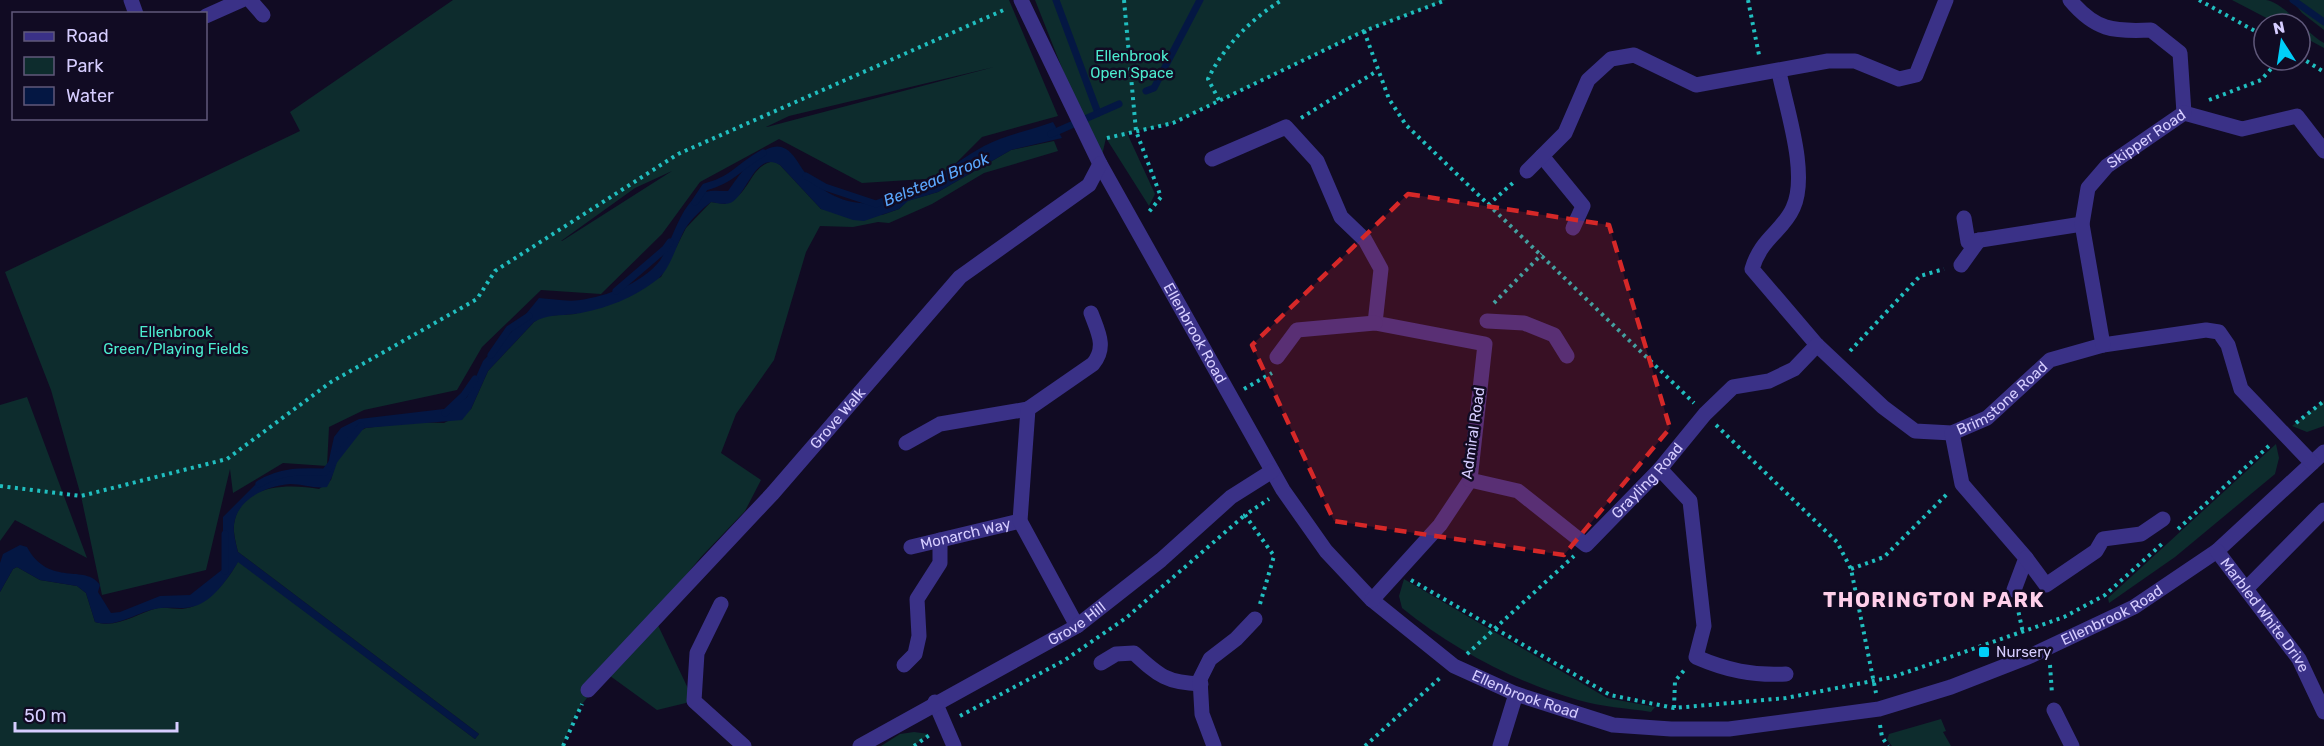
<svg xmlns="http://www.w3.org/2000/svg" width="2324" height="746" font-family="Rubik,sans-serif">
  <rect width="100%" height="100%" fill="#110b23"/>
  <g fill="#0d2c2d" fill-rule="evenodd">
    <path d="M453,0H1009L1058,116L982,137L941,178L862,183L779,139L700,182L662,234L601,294L541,290L482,347L457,390L364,410L329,427L327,466L283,463L233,493L230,469L206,570L102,595L81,496L51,390L5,272L300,131L290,112ZM994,67L767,127H766L789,116ZM672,171L562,241H561L635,188Z"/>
    <path d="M1035,0H1446L1364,31L1173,123L1127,133L1155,194L1149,206L1106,138L1100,164Z"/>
    <path d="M2232,0C2243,0 2256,0 2266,0C2285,3 2306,33 2324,43V48L2300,35V24H2278Z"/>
    <path d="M2292,0H2324V30L2302,13Z"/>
    <path d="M1054,141L1058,151L984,173L932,204L889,223L878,222L853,227L820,226L806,252L774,360L736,414L721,453L761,480L745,511L701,557L619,656L655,619L694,701L657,710L606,673L577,711L562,746H0V592L13,569L17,567L40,580L77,586L86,593L95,622C118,629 137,613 158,608C166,607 174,609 182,609C206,607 228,581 238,561L475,739L479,734L238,552C236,544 233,533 234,524C240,483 289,484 319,489L331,480L339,451L351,435L366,428L414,422L444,423L471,409L488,371L534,322L543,316L575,314L661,277L686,228L711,202L725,204C730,200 738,197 742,192C753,179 755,165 774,161L780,165L821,209L882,215L899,209L907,201L938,192L1011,150Z"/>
    <path d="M27,397L87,558L15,520L0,541V405Z"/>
    <path d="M2324,401V426L2307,432L2292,426Z"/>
    <path d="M2276,444L2279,458L2275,474L2175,557L2109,603L2108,598Z"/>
    <path d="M1404,579L1607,698L1655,707L1651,712C1627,708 1601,707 1578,700C1515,682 1453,649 1402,608L1399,596Z"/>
    <path d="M1941,719L1946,731L1943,732L1951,746H1892L1887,740L1889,734Z"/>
    <path d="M914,732L929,734L914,746H881L900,734Z"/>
  </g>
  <path fill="#041743" d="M1053,122L1062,138L1011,150L938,192L908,201L899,209L864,221L853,220L821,209L780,165C755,150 747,196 730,203C724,205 717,203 711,202C701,210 692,218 685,229C677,243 671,267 659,278C636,297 604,310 574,314C560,316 547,314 534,322L488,371L471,409L462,420L365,428C334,444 342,461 327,487C314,489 303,484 290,484C267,486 237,498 234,525C233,533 236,544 238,552L479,734L475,739L238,562C229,577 215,598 198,605C185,610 174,607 161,608C138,610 119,629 95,622L86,593L77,586L40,580L17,567L13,569L0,592V563L3,554L20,545L27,547C49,588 86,563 100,585L98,592L111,613L120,612L160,596L190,595L223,569V517L256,484L289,473L311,475L322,472L328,464L334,437L341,428L359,419L452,408L467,397L483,361L513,330L539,298C552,299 568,302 580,300C607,296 640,284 658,263C671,248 681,198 705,192C712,190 721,191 728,191C738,177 764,136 786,149C793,153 799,164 803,170C819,191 844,205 870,203C915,200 947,166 984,146C1005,135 1031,130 1053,122Z"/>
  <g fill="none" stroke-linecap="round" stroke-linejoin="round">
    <g stroke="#041743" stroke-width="7">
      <path d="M1056,0L1098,113"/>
      <path d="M2293,0L2324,22"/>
      <path d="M1146,91L1154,88L1200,0"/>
      <path d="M1051,134L1119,104"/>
      <path d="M806,176L825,187L876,204L929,183"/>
      <path d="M695,202L705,187C733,180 739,166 763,153"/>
      <path d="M616,291L665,249L670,242"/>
      <path d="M491,355L509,329L529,316"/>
      <path d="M445,413L464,395L475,379"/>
      <path d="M259,484C280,471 301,471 325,472L361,426"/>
      <path d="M225,571V534"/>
    </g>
    <g stroke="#20bebf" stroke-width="4" stroke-dasharray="3 4.5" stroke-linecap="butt">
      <path d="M1124,0L1136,131L1161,197L1148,213"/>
      <path d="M1748,0L1759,55"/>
      <path d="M2199,0L2264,36"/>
      <path d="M1364,31L1389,99L1406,125L1694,403"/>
      <path d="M2300,57L2324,72"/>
      <path d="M1219,100L1208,79C1224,46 1251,19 1282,0"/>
      <path d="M2209,100L2261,80L2279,60"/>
      <path d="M1301,118L1377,71"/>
      <path d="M1107,138L1173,123L1364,31L1446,0"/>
      <path d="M1488,205L1514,182"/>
      <path d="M1494,303L1542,254"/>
      <path d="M1850,351L1920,276L1944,269"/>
      <path d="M1244,389L1272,373"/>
      <path d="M2296,423L2324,401"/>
      <path d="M1716,425L1837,542L1851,569L1876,693"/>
      <path d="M0,486L81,496L227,459L331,382L477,299L495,271L678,154L1006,9"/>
      <path d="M2178,529L2270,445"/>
      <path d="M1851,569L1884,557L1948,493"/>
      <path d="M1411,580L1610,695L1674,708L1786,698L1893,677L2064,617L2105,595L2164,542"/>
      <path d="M1260,604L1274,556L1245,515L1269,499"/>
      <path d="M2017,605L2023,633"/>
      <path d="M1467,654L1574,556"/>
      <path d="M2050,665L2052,694"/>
      <path d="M1674,708L1675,681L1686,668"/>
      <path d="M960,716L1065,660L1126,618L1245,515"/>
      <path d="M1880,725L1882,737L1888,746"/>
      <path d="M563,746L582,704"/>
      <path d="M914,746L931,734"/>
      <path d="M1365,746L1441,677"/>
    </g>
    <g stroke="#3a3187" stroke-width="15">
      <path d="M131,0L136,14"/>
      <path d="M250,0L263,15"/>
      <path id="s1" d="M1021,0L1100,164L1283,490L1326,551L1372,600L1454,666L1516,694L1613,725L1671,729H1729L1879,709L1951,687L2028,657L2134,607L2217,551L2324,452"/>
      <path d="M2070,0C2095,30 2113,32 2151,30L2180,53L2184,113"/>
      <path d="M206,16L242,0"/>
      <path id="s2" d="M1779,72C1786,108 1809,174 1793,208C1783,231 1761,238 1752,269L1817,345L1883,407L1915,431L1952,433L1987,418L2050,360L2103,345L2206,330L2219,332L2228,345L2241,389L2312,463"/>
      <path d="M2184,113L2242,129L2297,116L2324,151"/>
      <path d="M1542,156L1583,206L1573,228"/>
      <path d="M1212,159L1286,127L1317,161L1341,217L1365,240L1381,269L1375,323L1485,344L1470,480L1440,525L1372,600"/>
      <path d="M1527,171L1565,133L1588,80L1611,59L1634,55L1696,85L1828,61H1855L1899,79L1916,75L1946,0"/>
      <path d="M1964,218L1968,242L2082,224"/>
      <path d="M1961,265L1979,240"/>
      <path d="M1487,321L1524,323L1554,335L1567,356"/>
      <path id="s3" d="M2103,345L2082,224L2088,188L2107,166L2184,113"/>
      <path d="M1277,357L1297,330L1375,323"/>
      <path d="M1952,433L1962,484L2026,558L2014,590"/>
      <path d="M906,443L940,424L1028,409"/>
      <path d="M1660,469L1690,501L1704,626L1696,657C1726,670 1753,676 1786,674"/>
      <path id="s4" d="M1470,480L1518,491L1586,545L1660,469L1705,414L1733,387L1769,381L1794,369L1817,345"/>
      <path id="s5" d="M911,547L1020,521"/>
      <path id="s6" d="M2217,551L2299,659L2324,712"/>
      <path d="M2026,558L2046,585L2096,551L2103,539L2141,534L2163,519"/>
      <path d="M2246,589L2324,510"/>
      <path d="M721,604L697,653L694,701L744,746"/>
      <path d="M1077,626L1020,521L1028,409L1093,364C1107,347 1098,332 1091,313"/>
      <path d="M1101,663L1116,654L1134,653C1158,675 1166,683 1201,684"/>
      <path d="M904,665L915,654L919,636L917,599L940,563V540"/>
      <path id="s7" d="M588,690L773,493L960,277L1089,185L1100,164"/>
      <path d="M935,702L954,746"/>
      <path d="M2054,710L2072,746"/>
      <path id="s8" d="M860,746L1077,626L1161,560L1231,497L1272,471"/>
      <path d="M1214,746L1202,714L1200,679L1210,659L1236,639L1255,619"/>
      <path d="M1500,746L1516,694"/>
    </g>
  </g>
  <path fill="#d62828" fill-opacity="0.2" stroke="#d62828" stroke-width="4.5" stroke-dasharray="12 8" stroke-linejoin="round" d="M1408,194L1609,225L1670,428L1564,555L1334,521L1252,345Z"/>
  <rect fill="#00cef8" stroke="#110b23" stroke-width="2" x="1978" y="646" width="12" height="12" rx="3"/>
  <g text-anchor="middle" stroke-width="5" stroke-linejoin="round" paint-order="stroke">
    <g font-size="15" fill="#4ceccf" stroke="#110b23">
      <text x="1132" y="61">Ellenbrook<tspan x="1132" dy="17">Open Space</tspan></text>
      <text x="176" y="337">Ellenbrook<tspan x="176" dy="17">Green/Playing Fields</tspan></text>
    </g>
    <g font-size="15" fill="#d6cdff" stroke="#110b23">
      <text dy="5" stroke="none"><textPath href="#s3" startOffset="236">Skipper Road</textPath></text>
      <text dy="5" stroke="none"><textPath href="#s1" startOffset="376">Ellenbrook Road</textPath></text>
      <text dy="5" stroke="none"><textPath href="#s2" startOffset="542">Brimstone Road</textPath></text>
      <text dy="5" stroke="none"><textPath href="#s7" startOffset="369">Grove Walk</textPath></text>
      <text transform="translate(1473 433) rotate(-82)" y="5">Admiral Road</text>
      <text dy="5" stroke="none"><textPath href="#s4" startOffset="225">Grayling Road</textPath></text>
      <text dy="5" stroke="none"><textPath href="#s5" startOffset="56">Monarch Way</textPath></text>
      <text dy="5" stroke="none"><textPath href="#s1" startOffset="1492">Ellenbrook Road</textPath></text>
      <text dy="5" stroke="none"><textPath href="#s6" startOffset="80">Marbled White Drive</textPath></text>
      <text dy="5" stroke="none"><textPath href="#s8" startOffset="249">Grove Hill</textPath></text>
      <text dy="5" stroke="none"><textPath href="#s1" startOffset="880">Ellenbrook Road</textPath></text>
    </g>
    <g font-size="15" fill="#d6cdff" stroke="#110b23" text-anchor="start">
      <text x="1996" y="657">Nursery</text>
    </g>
    <g font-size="16" font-style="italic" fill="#5ba8ff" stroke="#110b23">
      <text transform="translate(936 179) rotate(-23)" y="6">Belstead Brook</text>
    </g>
    <g font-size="21" font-weight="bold" letter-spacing="1.5" fill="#ffcfea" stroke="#110b23">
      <text x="1934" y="607">THORINGTON PARK</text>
    </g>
  </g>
  <rect x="12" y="12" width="195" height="108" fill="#110b23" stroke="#60597b" stroke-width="1.5"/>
  <rect x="24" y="32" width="30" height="9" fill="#3a3187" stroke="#60597b" stroke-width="1.5"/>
  <text x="66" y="42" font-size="18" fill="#d6cdff">Road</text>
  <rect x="24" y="57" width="30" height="18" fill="#0d2c2d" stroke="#60597b" stroke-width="1.5"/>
  <text x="66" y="72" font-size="18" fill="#d6cdff">Park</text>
  <rect x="24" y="87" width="30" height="18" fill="#041743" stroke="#60597b" stroke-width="1.5"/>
  <text x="66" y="102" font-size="18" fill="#d6cdff">Water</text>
  <g transform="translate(2282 42) rotate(348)"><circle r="28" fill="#110b23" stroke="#60597b" stroke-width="1.5"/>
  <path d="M0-4.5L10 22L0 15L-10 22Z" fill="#00cef8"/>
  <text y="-9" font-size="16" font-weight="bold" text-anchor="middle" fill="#d6cdff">N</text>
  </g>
  <path d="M15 722v9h162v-9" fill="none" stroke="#d6cdff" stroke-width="3"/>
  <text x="24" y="722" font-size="18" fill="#d6cdff" stroke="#110b23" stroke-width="4.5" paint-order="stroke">50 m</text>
</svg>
